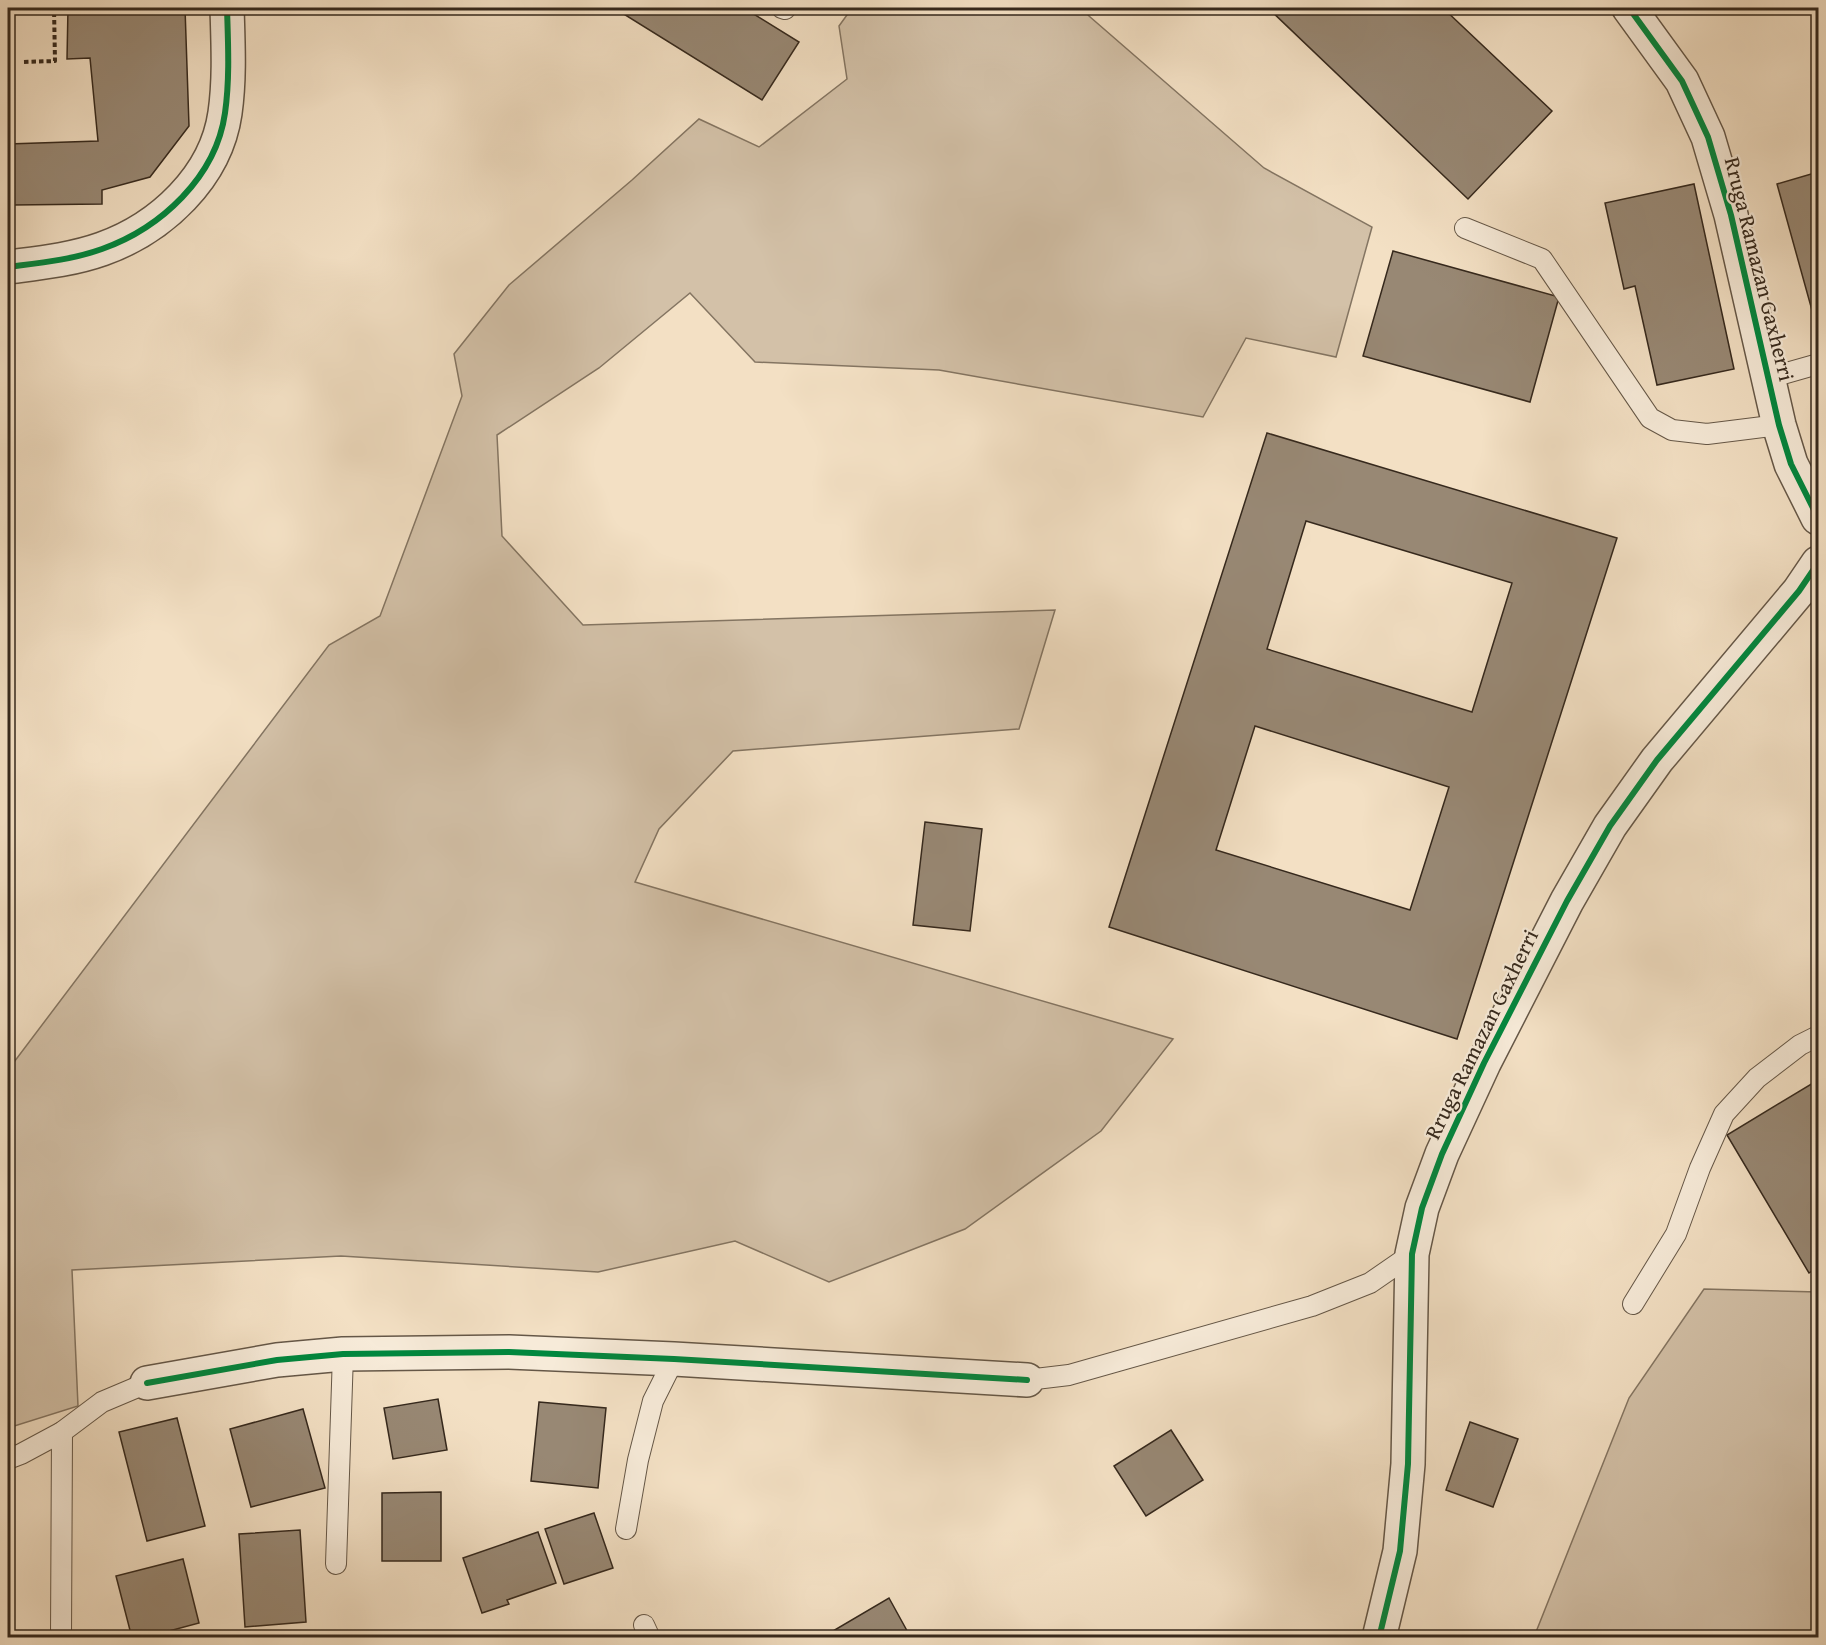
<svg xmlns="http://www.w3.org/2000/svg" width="1826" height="1645" font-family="'Gentium Book Plus',serif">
  <rect width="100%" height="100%" fill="#f3e0c4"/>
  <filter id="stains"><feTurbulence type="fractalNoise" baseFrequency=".00333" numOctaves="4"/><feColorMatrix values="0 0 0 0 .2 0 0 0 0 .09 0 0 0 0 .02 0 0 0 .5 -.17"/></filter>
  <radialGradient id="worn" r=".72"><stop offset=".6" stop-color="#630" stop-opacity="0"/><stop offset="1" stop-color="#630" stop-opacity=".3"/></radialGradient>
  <g fill="#d3c1a8" stroke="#847562" stroke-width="1.5">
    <path d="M852,8H1082L1089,16L1264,168L1372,227L1336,357L1246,338L1203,417L939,370L755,362L690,293L599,368L497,435L502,536L583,625L1055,610L1019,729L733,751L659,829L635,882L1173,1039L1101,1131L965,1229L829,1282L735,1241L598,1272L341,1256L72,1270L78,1406L8,1428V1070L329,645L380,616L462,396L454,354L509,285L632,180L699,119L759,147L847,79L839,26Z"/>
    <path d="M1704,1289L1818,1292V1637H1534L1629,1398Z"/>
  </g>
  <g fill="#988874" stroke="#36291d" stroke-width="1.5" fill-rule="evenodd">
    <path d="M68,8H185L189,126L150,177L102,190V204L12,205L11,227H8V144L98,141L90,58L67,59Z"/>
    <path d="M614,8H744L799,42L762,100Z"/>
    <path d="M1268,8H1443L1552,111L1468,199Z"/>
    <path d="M1818,172V332L1777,184Z"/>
    <path d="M1694,184L1734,369L1657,385L1635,286L1624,289L1605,203Z"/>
    <path d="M1393,251L1559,297L1530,402L1363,356Z"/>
    <path d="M1267,433L1617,538L1457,1039L1109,927ZM1306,521L1512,583L1472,712L1267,649ZM1255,726L1449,787L1410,910L1216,850Z"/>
    <path d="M925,822L982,829L970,931L913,925Z"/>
    <path d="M1813,1083L1818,1092V1267L1809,1273L1727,1135Z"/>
    <path d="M438,1399L447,1450L393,1459L384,1408Z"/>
    <path d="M539,1402L606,1408L598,1488L531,1481Z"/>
    <path d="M303,1409L325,1488L251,1507L230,1429Z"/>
    <path d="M177,1418L205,1526L147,1541L119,1432Z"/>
    <path d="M1470,1422L1518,1439L1493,1507L1446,1490Z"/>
    <path d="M1171,1430L1203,1480L1146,1516L1114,1466Z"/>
    <path d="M441,1492V1561H382V1493Z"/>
    <path d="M594,1513L613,1568L564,1584L545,1529Z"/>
    <path d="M300,1530L306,1622L245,1627L239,1534Z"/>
    <path d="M538,1532L556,1583L507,1600L509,1604L482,1613L463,1558Z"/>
    <path d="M183,1559L199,1623L143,1638H132L116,1576Z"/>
    <path d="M889,1598L911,1638H821Z"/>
  </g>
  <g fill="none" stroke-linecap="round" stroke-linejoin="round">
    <defs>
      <g id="service">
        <path d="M782,8L785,9"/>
        <path d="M1465,228L1542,259L1650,418L1672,430L1707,434L1779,425"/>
        <path d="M1769,378L1818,364"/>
        <path d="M1633,1304L1676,1234L1700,1168L1724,1114L1757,1078L1800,1045L1818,1036"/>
        <path d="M1027,1380L1069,1375L1312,1306L1370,1283L1412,1254"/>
        <path d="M8,1459L21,1454L62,1432L102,1402L147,1383"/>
        <path d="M626,1529L638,1460L653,1401L674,1359"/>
        <path d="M336,1564L343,1354"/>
        <path d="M644,1625L650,1638"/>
        <path d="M61,1638L62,1432"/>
      </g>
      <path id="minor" d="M147,1383L277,1360L343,1354L509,1352L674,1359L1027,1380"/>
      <g id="tertiary">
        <path d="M1629,8L1682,81L1708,137L1731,215L1779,425L1791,464L1818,518"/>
        <path d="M8,267C39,263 71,260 102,249C161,228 216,177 225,113C230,78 228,42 227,8"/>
        <path d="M1379,1638L1400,1551L1408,1464L1412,1254L1422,1208L1442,1154L1484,1063L1567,901L1610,826L1657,760L1799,591L1818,563"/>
      </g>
    </defs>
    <use href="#service" stroke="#655747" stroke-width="22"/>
    <use href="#minor" stroke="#655747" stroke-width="36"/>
    <use href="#tertiary" stroke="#655747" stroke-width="36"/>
    <path stroke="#36291d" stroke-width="4" stroke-dasharray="4.5 3" stroke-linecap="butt" d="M24,62L55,61L54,8"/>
    <use href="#service" stroke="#f7ebd9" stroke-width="20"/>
    <use href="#minor" stroke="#f7ebd9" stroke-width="33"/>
    <use href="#tertiary" stroke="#f7ebd9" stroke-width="33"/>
    <defs>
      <g id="cycleway">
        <path d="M1629,8L1682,81L1708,137L1731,215L1779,425L1791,464L1818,518"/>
        <path d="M8,267C39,263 71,260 102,249C161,228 216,177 225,113C230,78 228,42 227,8"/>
        <path d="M147,1383L277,1360L343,1354L509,1352L674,1359L1027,1380"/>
        <path d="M1379,1638L1400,1551L1408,1464L1412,1254L1422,1208L1442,1154L1484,1063L1567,901L1610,826L1657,760L1799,591L1818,563"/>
      </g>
    </defs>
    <use href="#cycleway" stroke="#f7ebd9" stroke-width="10"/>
    <use href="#cycleway" stroke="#00873e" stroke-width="6"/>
  </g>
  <g text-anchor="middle" stroke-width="4.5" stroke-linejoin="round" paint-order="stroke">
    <g font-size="22" fill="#36291d" stroke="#f7ebd9">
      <text transform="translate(1760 269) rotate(76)" y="8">Rruga Ramazan Gaxherri</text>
      <text transform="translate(1481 1034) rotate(-64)" y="8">Rruga Ramazan Gaxherri</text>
    </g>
  </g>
  <rect width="1826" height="1645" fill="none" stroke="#f3e0c4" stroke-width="30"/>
  <rect x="9" y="9" width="1808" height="1627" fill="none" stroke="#36291d" stroke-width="3"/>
  <rect x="15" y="15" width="1796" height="1615" fill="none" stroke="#36291d" stroke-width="1.5"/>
  <rect width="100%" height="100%" filter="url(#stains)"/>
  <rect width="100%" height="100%" fill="url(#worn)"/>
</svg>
